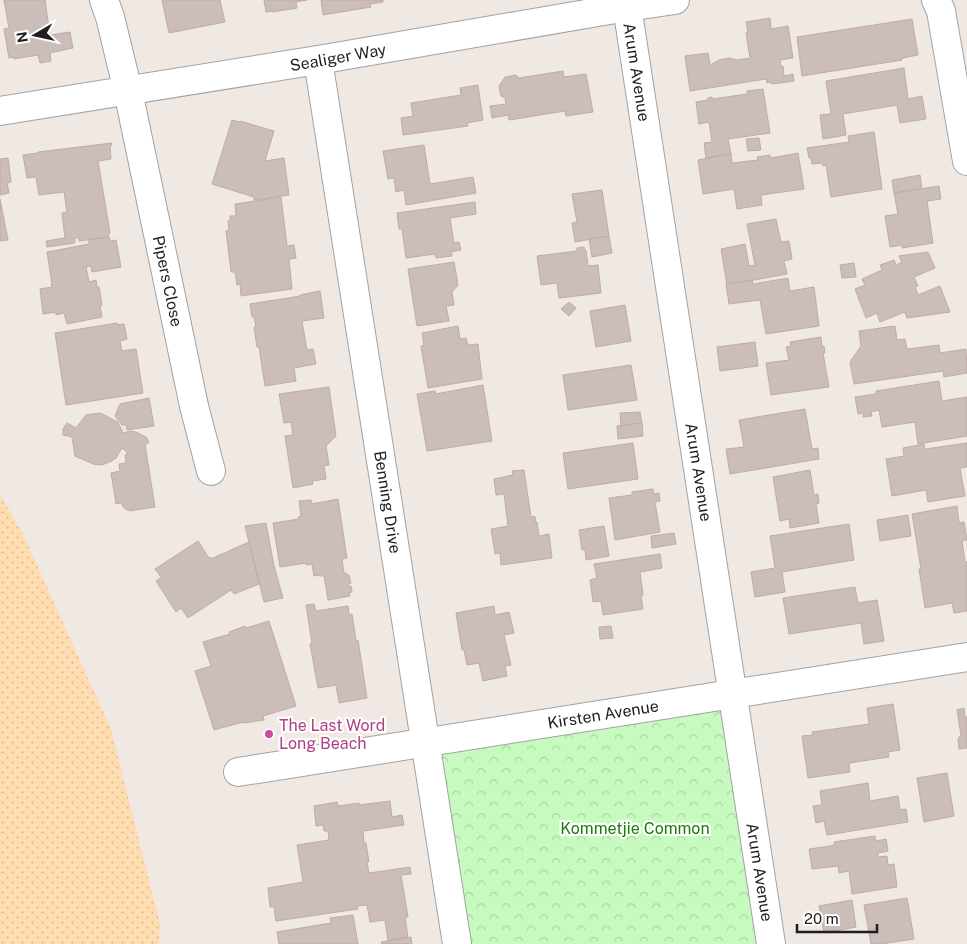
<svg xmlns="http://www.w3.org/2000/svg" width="967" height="944" font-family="'Public Sans',sans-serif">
  <defs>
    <pattern id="sand-dots" width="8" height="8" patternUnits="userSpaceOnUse" patternTransform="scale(1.25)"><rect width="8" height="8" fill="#ffddb1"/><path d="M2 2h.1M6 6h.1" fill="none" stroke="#dabd98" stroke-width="1.8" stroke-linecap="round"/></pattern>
    <pattern id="park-crowns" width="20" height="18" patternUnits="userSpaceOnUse" patternTransform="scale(1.25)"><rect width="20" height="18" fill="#c7fabf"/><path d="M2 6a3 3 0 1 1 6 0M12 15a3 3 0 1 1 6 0" fill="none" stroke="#aad6a4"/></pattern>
  </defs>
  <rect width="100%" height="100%" fill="#efe8e3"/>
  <path fill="url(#sand-dots)" d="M0,494L24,536L111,729L160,924L159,944H0Z"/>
  <path fill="url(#park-crowns)" d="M733,694L771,944H457L426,742Z"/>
  <g fill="#cbbdb9" stroke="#c1aba5">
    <path d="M4,0H45L50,35L70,32L73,48L50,53L51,61L40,63L38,55L14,59V57L9,58L4,29L9,28Z"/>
    <path d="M162,0H220L225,22L169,33Z"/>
    <path d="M264,0H307L296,2L297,8L272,12V11L266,12Z"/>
    <path d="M321,0H383V2L370,4L371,7L323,15Z"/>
    <path d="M770,18L771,29L788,26L793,58L780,60L781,67L783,66L784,76L793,74L794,81L772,84L771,82L767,83L766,79L690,91L685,56L708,53L710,65L719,60L729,58L737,60L750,58L746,33L748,32L746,22Z"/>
    <path d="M912,19L918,55L902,58V60L802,76L797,37Z"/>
    <path d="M904,68L908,99L922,96L926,119L900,123L897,105L843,114L846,135L823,139L820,115L831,114L826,81Z"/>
    <path d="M563,71L564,77L586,74L593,112L566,116L565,111L509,120L508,115L492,118L490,106L506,104L505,98L501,96L499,86L505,77L516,75L519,78Z"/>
    <path d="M478,85L483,120L467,123L468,126L403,135L401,118L413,116L411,103L461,95L460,88Z"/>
    <path d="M763,89L770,133L728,139L731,154L706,158L704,143L712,142L709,122L699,124L696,102L708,100V98L712,97V99L747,94V91Z"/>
    <path d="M232,120L239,122L240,121L274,131L265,161L284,158L289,195L254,200V197L212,184Z"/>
    <path d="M874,132L882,189L831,197L826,165L823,166L822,163L812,164L811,158H809L807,148L849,142L848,136Z"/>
    <path d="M759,138L761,150L748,151L746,139Z"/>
    <path d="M112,143V145H110L111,159L98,161L110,233L108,234L109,237L79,241V238H74L75,243L47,247L46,241L65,238L62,213L67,212L64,192L39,195L36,177L27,178L23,155L38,153V152Z"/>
    <path d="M424,145L430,184L473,177L476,193L406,205L404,190L396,192L394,178L388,179L383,151Z"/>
    <path d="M798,153L804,189L761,195L762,205L737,209L734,189L703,194L698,160L731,154L732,163L758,160L757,157L770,155L771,158Z"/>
    <path d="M8,158L11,182L7,183L9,193L0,195V159Z"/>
    <path d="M920,175L922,189L894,193L892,180Z"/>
    <path d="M939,186L941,199L927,201L933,243L902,248V245L890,247L885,216L898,214L894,193Z"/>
    <path d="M602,190L609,236L575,242L572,223L577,222L572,194Z"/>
    <path d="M281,197L287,246L294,245L296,258L289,259L292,289L241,296L240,284L237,285L235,272H231L226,231L229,230L228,221H230V216H236L235,204Z"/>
    <path d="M0,199L8,240L0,241Z"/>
    <path d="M475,202L476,214L450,218L454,243L459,242L461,250L451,252L452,256L436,258L435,254L406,258L402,229H399L397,213Z"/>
    <path d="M776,219L781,242L789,241L792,259L784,261L787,274L727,285L721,249L745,244L749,266L755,265L747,224Z"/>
    <path d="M609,236L612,253L592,257L589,239Z"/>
    <path d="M109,237L110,241L116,240L121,267L92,272L91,266L86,267L89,282L96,280L97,287H99L102,305L100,306L102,317L67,324L64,313L56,315V312L43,314L40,289L52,287L51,284H52L47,252L89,244V240Z"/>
    <path d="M584,247L585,250H586L588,266L598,265L601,293L559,298L557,283L541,285L537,256L577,251V248Z"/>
    <path d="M928,252L935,268L914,277L918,286L915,287L918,295L940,286L950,312L907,318L905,312L880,322L877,313L866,318L855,289L865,285L862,279L882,270L880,265L894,260L896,265L902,262L899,256Z"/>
    <path d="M454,262L458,285L452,292L454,305L446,306L449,321L417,326L408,269Z"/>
    <path d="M854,263L856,277L842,278L840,265Z"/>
    <path d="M788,278L790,291L814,287L819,326L766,334L760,300L729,304L726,284L752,280L753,284Z"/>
    <path d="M320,291L324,318L302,321L307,350L313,349L316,364L294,368L296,381L265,386L259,347H257L254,327L256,326L254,317H252L250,304L300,296V295Z"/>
    <path d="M569,302L576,308L569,316L561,309Z"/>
    <path d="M625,305L631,341L596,347L590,311Z"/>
    <path d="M117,323V325L124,324L127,339L120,341L122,351L136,349L143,393L66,405L55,333Z"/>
    <path d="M458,326L460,339L466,338L468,345L478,344L482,379L428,388L421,346L424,345L422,333Z"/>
    <path d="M895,326L897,340L905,339L907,349L939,345L940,353L966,349L967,373L944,377L943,371L854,384L850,362L861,346L859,331Z"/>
    <path d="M821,337L822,347L824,346L825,353H823L829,387L771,395L766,363L789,360L786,347L791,346L790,342Z"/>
    <path d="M755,342L758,366L720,371L717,347Z"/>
    <path d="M631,365L637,400L568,410L563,375Z"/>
    <path d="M939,381L942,401L967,397V436L918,444L915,422L882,427L879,410L871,412L872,416L863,417V413L858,414L855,397L876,394V391Z"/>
    <path d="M483,385L492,441L427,451L417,394L435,391L436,394Z"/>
    <path d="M329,387L336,436L326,446L329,465L324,466L326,479L312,481L313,484L293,488L285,436L293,435L291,422L284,423L279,394Z"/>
    <path d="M149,398L154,426L127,430L126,425H122L115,416L120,404Z"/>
    <path d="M805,409L812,449L818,448L819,459L730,474L726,449L744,447L739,420Z"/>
    <path d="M640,412L642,423L621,426L620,413Z"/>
    <path d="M100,413L118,422L123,433L131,431L136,432L146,437L149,442L145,445L155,507L130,511L124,508L121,503L116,504L111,473L120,471L119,464L126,463L125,455L128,453L122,448L116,458L112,461L102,465L93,464L75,456L72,437L63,435V429L67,423L76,428L86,415Z"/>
    <path d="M642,423L643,436L618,439L617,426Z"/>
    <path d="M633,443L638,479L568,489L563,453Z"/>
    <path d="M967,443V467L960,468L965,496L928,502L926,490L892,496L886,459L904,456L903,448L924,444L925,449Z"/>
    <path d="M524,470L531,517L534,516L536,518L535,522H537L539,536L549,534L552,558L501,565L500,553L495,554L491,529L508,526L504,494L496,495L494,479L513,475L512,471Z"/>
    <path d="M810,470L814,495L818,494L819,503L816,504L819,523L790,528L789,519L780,521L773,477Z"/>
    <path d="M653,489L654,494L659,493L660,501L655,502L660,532L615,540L609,498L632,495V492Z"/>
    <path d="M338,499L347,558L342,559L344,573H346L347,575H349L351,583L348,584V586H351L352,592L349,593L350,596L328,600L324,576H320V575L314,576L312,564L306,565V563L280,567L273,523L299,519L298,517L301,516L299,501L311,500L312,504Z"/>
    <path d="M957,506L959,523L964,522L967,540L962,541L965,562H967V611L954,613L952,603L925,608L919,569H921L912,514Z"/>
    <path d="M908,515L911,536L880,541L877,520Z"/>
    <path d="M266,523L274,566L283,598L264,602L245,526Z"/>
    <path d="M849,524L854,560L782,572L785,592L755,597L751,572L775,568L770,536Z"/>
    <path d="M604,526L609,556L586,560L585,549L582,550L579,530Z"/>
    <path d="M674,533L676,544L652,548L651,536Z"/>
    <path d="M198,541L209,558H213L249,542L259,584L234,594L231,590L188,618L181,608L176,612L156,581L161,577L155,569Z"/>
    <path d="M660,554L662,568L640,572L643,595H641L643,609L603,615L601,601L593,602L590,580L597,578L594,564Z"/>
    <path d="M855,587L858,603L877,600L884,641L864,644L861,623L789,634L783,598Z"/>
    <path d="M314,604L316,611L348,606L349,615L352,614L356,641L358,640L367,698L339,703L336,685L318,688L310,644L312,643L306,605Z"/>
    <path d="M494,606L495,615L509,612L514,633L504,635L511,665L505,666L507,676L483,681L479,663L467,665L464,650H462L456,613Z"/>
    <path d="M269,621L296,706L263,716L264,720L244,723L243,722L214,730L195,671L211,666L203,642L230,634L229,632L245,626L246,628Z"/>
    <path d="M611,626L613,638L600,639L599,627Z"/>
    <path d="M893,704L900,750L888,752L889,757L849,763L850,772L808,778L802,736L813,735L812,732L869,724L867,708Z"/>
    <path d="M964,708L965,717H967V748L959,749L958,739L961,735L957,710Z"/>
    <path d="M947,773L954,816L924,822L917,778Z"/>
    <path d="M868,783L870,801L898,796L900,810L906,809L908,822L827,835L824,821L816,823L813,806L822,805L820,791Z"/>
    <path d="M390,801L392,817L402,815L404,825L363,831L364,843H366L369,862H367L369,873L410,867L411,874L401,875L408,917H405L408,937L388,941L385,920L370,922L367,905L357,906L358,909L276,921L274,907H270L268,888L303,882L297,845L329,840L328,831H324L323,825L316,826L314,806L337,802L338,806L359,803V805Z"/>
    <path d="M875,836L876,841L886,839L888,851L878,853V857L887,856L888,865L894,864L897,887L852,894L849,871L839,873L838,866L812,869L809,849L830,846L835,844L834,842Z"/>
    <path d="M907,898L914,939L881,944H871L864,905Z"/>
    <path d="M852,900L856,927L824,933L819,906Z"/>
    <path d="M353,915L358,944H279L277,932L331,923L330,918Z"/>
    <path d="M411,937L412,944H382L381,942Z"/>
  </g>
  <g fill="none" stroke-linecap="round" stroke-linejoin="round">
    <defs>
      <g id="minor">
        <path d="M104,0L110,17L128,91L194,406L211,471"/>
        <path d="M626,0L771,944"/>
        <path d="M936,0L941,11L967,161"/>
        <path d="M318,60L457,944"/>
        <path d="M0,111L318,60L627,7L675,0"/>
        <path d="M238,772L967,657"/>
      </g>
    </defs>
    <use href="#minor" stroke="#a2a2a2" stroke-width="30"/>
    <use href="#minor" stroke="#fff" stroke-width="28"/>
  </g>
  <circle fill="#d1479c" stroke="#fff" stroke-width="2" cx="269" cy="734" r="5"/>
  <g text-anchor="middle" stroke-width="4.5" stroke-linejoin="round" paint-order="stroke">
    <g font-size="16" fill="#1e1e1e" stroke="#fff">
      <text transform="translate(338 57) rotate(-10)" y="6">Sealiger Way</text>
      <text transform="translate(637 72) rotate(81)" y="6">Arum Avenue</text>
      <text transform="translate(168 281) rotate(78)" y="6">Pipers Close</text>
      <text transform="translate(699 472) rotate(81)" y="6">Arum Avenue</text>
      <text transform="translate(388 502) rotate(81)" y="6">Benning Drive</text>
      <text transform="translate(603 714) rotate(-9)" y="6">Kirsten Avenue</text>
      <text transform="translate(760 872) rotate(81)" y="6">Arum Avenue</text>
    </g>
    <g font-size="16" fill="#b23c85" stroke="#fff" text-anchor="start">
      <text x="279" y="731">The Last Word<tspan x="279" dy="18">Long Beach</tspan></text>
    </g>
    <g font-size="16" fill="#1a7e09" stroke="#fff">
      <text x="635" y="834">Kommetjie Common</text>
    </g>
  </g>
  <g transform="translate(35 35) rotate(261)" stroke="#ffffff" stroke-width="4" paint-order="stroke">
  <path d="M0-4L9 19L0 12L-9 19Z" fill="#1e1e1e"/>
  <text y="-8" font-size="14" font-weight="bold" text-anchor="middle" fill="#1e1e1e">N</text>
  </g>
  <path d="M797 924v8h80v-8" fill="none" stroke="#1e1e1e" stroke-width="2.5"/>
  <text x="804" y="924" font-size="15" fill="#1e1e1e" stroke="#ffffff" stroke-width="4" paint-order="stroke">20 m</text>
</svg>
